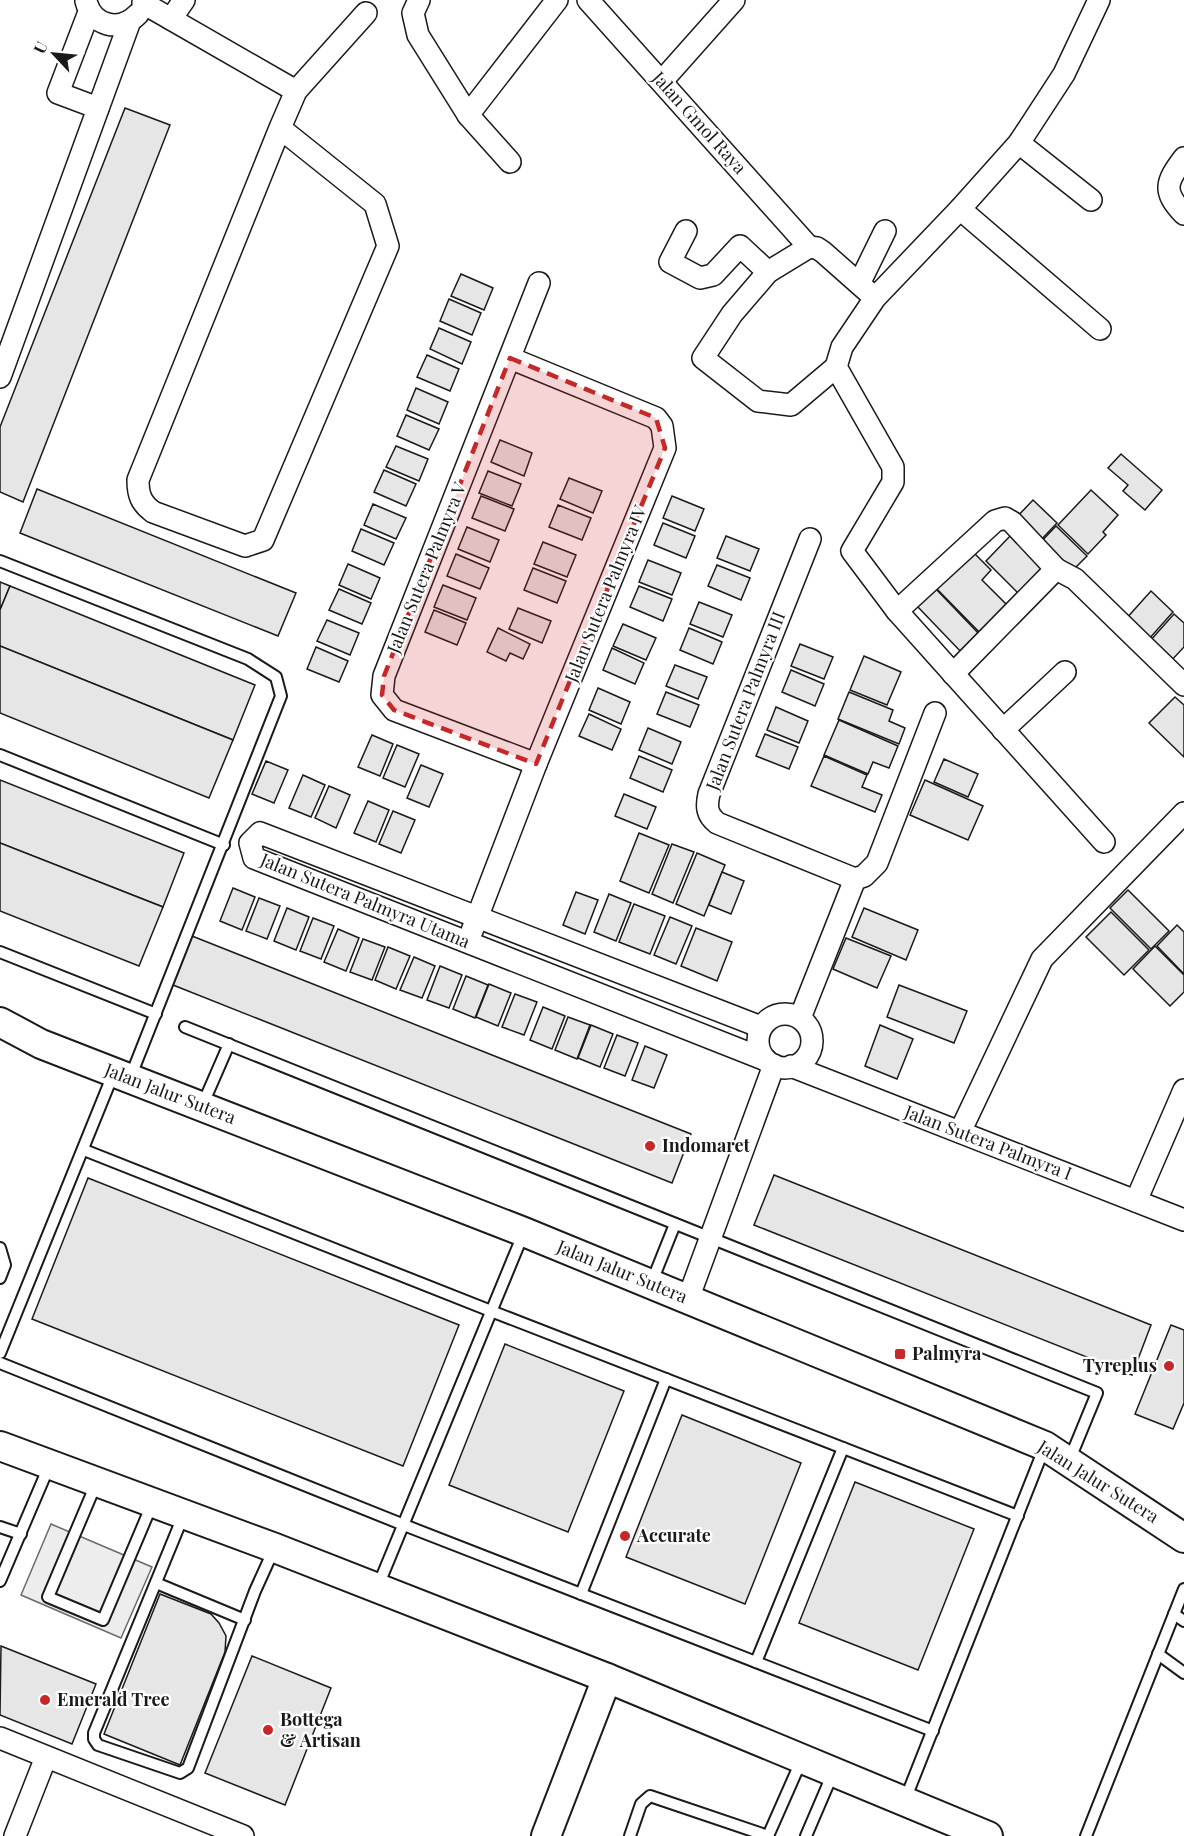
<svg xmlns="http://www.w3.org/2000/svg" width="1184" height="1836" font-family="'Playfair Display',serif">
  <rect width="100%" height="100%" fill="#fff"/>
  <path fill="#ededed" stroke="#6a6a6a" stroke-width="1.5" d="M51,1524L152,1567L121,1638L21,1595Z"/>
  <g fill="#e6e6e6" stroke="#1a1a1a" stroke-width="1.5">
    <path d="M125,108L170,125L23,502L0,492V427Z"/>
    <path d="M461,274L493,288L484,310L451,296Z"/>
    <path d="M449,299L481,313L472,335L440,321Z"/>
    <path d="M439,328L471,342L462,364L430,349Z"/>
    <path d="M427,355L459,369L450,391L417,377Z"/>
    <path d="M416,388L448,402L439,424L407,410Z"/>
    <path d="M406,415L439,429L429,450L397,436Z"/>
    <path d="M500,440L532,453L524,476L491,462Z"/>
    <path d="M396,446L428,459L419,481L386,467Z"/>
    <path d="M1121,454L1162,490L1145,510L1123,491L1128,485L1108,468Z"/>
    <path d="M384,470L416,484L406,506L374,492Z"/>
    <path d="M488,471L521,484L512,506L479,493Z"/>
    <path d="M569,478L602,491L593,513L560,499Z"/>
    <path d="M37,489L296,593L278,636L20,533Z"/>
    <path d="M1091,490L1118,515L1103,532L1106,535L1088,554L1058,525Z"/>
    <path d="M481,496L514,509L505,531L472,518Z"/>
    <path d="M672,496L704,509L695,531L663,518Z"/>
    <path d="M1033,500L1057,523L1038,543L1014,520Z"/>
    <path d="M373,504L406,518L396,539L364,525Z"/>
    <path d="M558,505L591,518L582,540L549,527Z"/>
    <path d="M663,523L695,536L686,558L654,545Z"/>
    <path d="M1056,526L1087,556L1070,573L1039,544Z"/>
    <path d="M467,527L499,540L490,562L458,549Z"/>
    <path d="M361,529L394,543L384,565L352,551Z"/>
    <path d="M1012,534L1049,569L1022,597L986,561Z"/>
    <path d="M726,536L759,549L750,571L717,558Z"/>
    <path d="M543,542L576,555L567,577L534,564Z"/>
    <path d="M971,550L991,570L982,580L1011,609L984,637L934,586Z"/>
    <path d="M456,554L489,568L480,589L447,576Z"/>
    <path d="M648,560L681,573L672,595L639,582Z"/>
    <path d="M348,564L380,578L371,599L339,585Z"/>
    <path d="M717,565L750,578L741,600L708,586Z"/>
    <path d="M533,568L566,581L557,603L524,590Z"/>
    <path d="M0,582L10,586L0,610Z"/>
    <path d="M443,585L476,598L467,620L434,607Z"/>
    <path d="M10,586L255,685L233,740L0,646V610Z"/>
    <path d="M639,586L672,599L663,621L630,607Z"/>
    <path d="M935,588L981,636L963,654L917,606Z"/>
    <path d="M339,589L371,603L362,624L329,610Z"/>
    <path d="M1151,591L1173,612L1148,640L1125,620Z"/>
    <path d="M699,602L732,615L723,637L690,624Z"/>
    <path d="M518,608L551,621L542,643L509,629Z"/>
    <path d="M434,610L466,623L457,645L425,632Z"/>
    <path d="M1174,614L1184,623V647L1170,662L1149,642Z"/>
    <path d="M327,620L359,633L350,655L317,641Z"/>
    <path d="M623,624L656,638L646,660L613,646Z"/>
    <path d="M498,628L530,644L523,659L510,653L506,661L487,652Z"/>
    <path d="M689,628L722,642L713,664L680,650Z"/>
    <path d="M800,644L833,657L824,679L791,666Z"/>
    <path d="M0,646L233,740L209,798L0,713Z"/>
    <path d="M316,647L348,661L339,682L307,669Z"/>
    <path d="M612,648L644,663L635,684L603,670Z"/>
    <path d="M864,656L901,672L887,705L850,690Z"/>
    <path d="M675,665L707,677L698,699L666,686Z"/>
    <path d="M791,670L824,684L815,706L782,692Z"/>
    <path d="M598,688L630,702L621,724L589,710Z"/>
    <path d="M666,692L699,705L690,727L657,714Z"/>
    <path d="M849,692L893,710L889,721L905,728L899,744L838,719Z"/>
    <path d="M1175,697L1184,705V757L1149,723Z"/>
    <path d="M776,707L808,721L799,743L767,730Z"/>
    <path d="M589,714L621,729L612,750L579,736Z"/>
    <path d="M839,720L898,746L889,768L873,762L868,774L824,755Z"/>
    <path d="M648,728L681,742L672,764L639,750Z"/>
    <path d="M765,734L798,747L789,769L756,756Z"/>
    <path d="M372,735L393,744L380,776L358,767Z"/>
    <path d="M397,745L419,754L405,787L383,778Z"/>
    <path d="M639,756L672,770L663,792L630,778Z"/>
    <path d="M824,756L867,775L862,787L882,795L875,812L811,786Z"/>
    <path d="M944,759L978,774L968,797L934,782Z"/>
    <path d="M266,761L288,770L274,803L252,794Z"/>
    <path d="M421,765L443,774L429,807L407,798Z"/>
    <path d="M303,775L325,785L311,817L289,808Z"/>
    <path d="M0,780L184,853L163,907L0,843Z"/>
    <path d="M925,780L983,806L968,840L910,815Z"/>
    <path d="M329,786L350,795L336,828L315,818Z"/>
    <path d="M624,794L656,807L647,829L615,816Z"/>
    <path d="M368,801L389,810L376,842L354,833Z"/>
    <path d="M393,811L415,820L401,853L379,844Z"/>
    <path d="M639,833L669,845L649,893L620,881Z"/>
    <path d="M0,843L163,907L139,966L0,911Z"/>
    <path d="M672,844L694,852L673,903L652,894Z"/>
    <path d="M697,853L725,865L704,916L676,904Z"/>
    <path d="M722,872L744,881L731,914L709,905Z"/>
    <path d="M233,888L255,897L242,930L220,921Z"/>
    <path d="M1128,890L1169,931L1151,949L1110,908Z"/>
    <path d="M576,892L598,900L585,934L563,925Z"/>
    <path d="M609,894L631,903L616,941L594,932Z"/>
    <path d="M259,898L280,906L267,939L246,931Z"/>
    <path d="M634,904L665,916L650,954L619,942Z"/>
    <path d="M287,908L309,917L296,950L274,941Z"/>
    <path d="M864,908L918,930L906,960L852,937Z"/>
    <path d="M1111,912L1149,950L1124,975L1086,937Z"/>
    <path d="M670,917L692,926L676,964L654,955Z"/>
    <path d="M313,918L334,926L321,959L300,951Z"/>
    <path d="M1177,925L1184,932V974L1157,946Z"/>
    <path d="M696,928L732,942L717,981L681,966Z"/>
    <path d="M338,929L359,938L346,971L324,962Z"/>
    <path d="M192,936L691,1134L672,1183L173,985Z"/>
    <path d="M846,938L891,956L877,988L833,969Z"/>
    <path d="M363,939L385,947L372,980L350,972Z"/>
    <path d="M1155,946L1184,975V992L1170,1006L1133,969Z"/>
    <path d="M388,947L410,956L396,989L375,980Z"/>
    <path d="M414,957L435,966L422,998L400,990Z"/>
    <path d="M440,966L462,975L449,1008L427,1000Z"/>
    <path d="M466,976L488,985L475,1018L453,1009Z"/>
    <path d="M489,984L511,993L498,1026L476,1017Z"/>
    <path d="M899,985L967,1011L954,1043L887,1017Z"/>
    <path d="M515,994L537,1002L524,1035L502,1027Z"/>
    <path d="M543,1007L565,1016L552,1049L530,1040Z"/>
    <path d="M568,1017L590,1025L577,1059L555,1050Z"/>
    <path d="M591,1025L613,1034L600,1067L578,1058Z"/>
    <path d="M880,1025L913,1039L897,1079L865,1066Z"/>
    <path d="M617,1035L638,1043L625,1076L604,1068Z"/>
    <path d="M645,1046L667,1055L654,1088L632,1080Z"/>
    <path d="M774,1175L1151,1325L1132,1375L754,1225Z"/>
    <path d="M88,1178L459,1325L403,1466L32,1319Z"/>
    <path d="M1171,1325L1184,1330V1403L1173,1429L1135,1414Z"/>
    <path d="M505,1344L624,1391L568,1532L449,1485Z"/>
    <path d="M682,1415L801,1463L745,1604L626,1557Z"/>
    <path d="M855,1482L974,1529L918,1670L799,1623Z"/>
    <path d="M160,1594L211,1614L219,1623L226,1636L225,1652L180,1765L104,1734Z"/>
    <path d="M1,1646L96,1684L72,1744L0,1715Z"/>
    <path d="M252,1656L331,1688L285,1805L205,1773Z"/>
  </g>
  <g fill="none" stroke-linecap="round" stroke-linejoin="round">
    <defs>
      <g id="lane">
        <path d="M0,561L248,659L276,677L281,696L130,1078"/>
        <path d="M0,755L224,845"/>
        <path d="M0,952L156,1014"/>
        <path d="M185,1027L1097,1393L1069,1461"/>
        <path d="M202,1106L229,1044"/>
        <path d="M84,1150L491,1311L1018,1516"/>
        <path d="M0,1248L5,1265L0,1278"/>
        <path d="M651,1284L675,1224"/>
        <path d="M0,1353L114,1072"/>
        <path d="M0,1363L404,1525L933,1731"/>
        <path d="M96,1484L48,1597L103,1620L153,1502"/>
        <path d="M184,1514L94,1733V1739L98,1745L180,1773L188,1768L255,1591L274,1549"/>
        <path d="M0,1527L21,1534"/>
        <path d="M0,1581L50,1464"/>
        <path d="M156,1583L245,1620"/>
        <path d="M378,1586L524,1232"/>
        <path d="M581,1594L666,1379"/>
        <path d="M1174,1614L1184,1621"/>
        <path d="M1158,1654L1184,1673"/>
        <path d="M756,1662L843,1448"/>
        <path d="M905,1800L1045,1446"/>
        <path d="M630,1836L641,1804L650,1796L768,1836"/>
        <path d="M768,1836L802,1759"/>
        <path d="M806,1836L833,1773"/>
        <path d="M1086,1836L1184,1589"/>
      </g>
      <g id="street">
        <path d="M419,0L413,13L418,35L468,115L510,162"/>
        <path d="M588,0L809,247"/>
        <path d="M86,1C92,26 120,33 138,14"/>
        <path d="M143,3L296,91"/>
        <path d="M89,12L58,93L98,108"/>
        <path d="M171,19L184,0"/>
        <path d="M662,81L734,0"/>
        <path d="M468,115L557,0"/>
        <path d="M280,128L375,204L388,246L263,540L245,546L153,512C141,503 138,495 138,480L280,128L296,91L366,13"/>
        <path d="M1019,143L1091,200"/>
        <path d="M1184,158C1166,182 1162,191 1184,214"/>
        <path d="M960,209L1100,329"/>
        <path d="M686,231L670,262L700,278L713,275L740,246L768,272"/>
        <path d="M860,282L885,231"/>
        <path d="M875,298L823,252L817,248L809,247L768,272L732,314L703,358L758,401L791,405L836,367L842,347L875,298L960,209L1019,143L1064,74L1099,0"/>
        <path d="M836,367L893,467V482L852,551L897,611L1104,842"/>
        <path d="M0,377L130,21"/>
        <path d="M810,539L709,794C706,807 707,815 717,823L855,879"/>
        <path d="M897,611L995,521L1005,518L1012,522L1056,569"/>
        <path d="M953,674L1056,569L1075,579L1184,685"/>
        <path d="M1003,730L1065,672"/>
        <path d="M536,764L394,710L382,695L384,676L539,283"/>
        <path d="M472,931L536,764L665,448L662,426L656,418L510,358"/>
        <circle cx="785" cy="1041" r="27"/>
        <path d="M800,1018L855,879L864,876L877,863L935,713"/>
        <path d="M761,1027L260,833L250,843L254,858L766,1060"/>
        <path d="M791,1066L1184,1220"/>
        <path d="M960,1132L1042,959L1184,813"/>
        <path d="M1136,1201L1184,1090"/>
        <path d="M688,1299L774,1065"/>
        <path d="M0,1738L243,1836"/>
        <path d="M15,1836L46,1757"/>
      </g>
      <g id="secondary">
        <path d="M0,1022L41,1044L524,1232L1045,1446L1184,1538"/>
        <path d="M0,1446L275,1548L607,1678L988,1836"/>
        <path d="M546,1836L607,1678"/>
      </g>
    </defs>
    <use href="#lane" stroke="#1a1a1a" stroke-width="14"/>
    <use href="#street" stroke="#1a1a1a" stroke-width="24"/>
    <use href="#secondary" stroke="#1a1a1a" stroke-width="32"/>
    <use href="#lane" stroke="#fff" stroke-width="10"/>
    <use href="#street" stroke="#fff" stroke-width="21"/>
    <use href="#secondary" stroke="#fff" stroke-width="28"/>
  </g>
  <path fill="#c62828" fill-opacity="0.2" stroke="#c62828" stroke-width="4.5" stroke-dasharray="12 8" stroke-linejoin="round" d="M510,358L656,418L665,448L536,764L394,710L382,695L384,676Z"/>
  <g fill="#c62828" stroke="#fff" stroke-width="2">
    <circle cx="650" cy="1146" r="6"/>
    <rect x="894" y="1348" width="12" height="12" rx="3"/>
    <circle cx="1169" cy="1366" r="6"/>
    <circle cx="625" cy="1536" r="6"/>
    <circle cx="45" cy="1700" r="6"/>
    <circle cx="268" cy="1730" r="6"/>
  </g>
  <g text-anchor="middle" stroke-width="4.5" stroke-linejoin="round" paint-order="stroke">
    <g font-size="18" fill="#1a1a1a" stroke="#fff">
      <text transform="translate(699 123) rotate(48)" y="6">Jalan Gmol Raya</text>
      <text transform="translate(427 568) rotate(-68)" y="6">Jalan Sutera Palmyra V</text>
      <text transform="translate(606 594) rotate(-68)" y="6">Jalan Sutera Palmyra IV</text>
      <text transform="translate(746 701) rotate(-69)" y="6">Jalan Sutera Palmyra III</text>
      <text transform="translate(365 901) rotate(22)" y="6">Jalan Sutera Palmyra Utama</text>
      <text transform="translate(170 1094) rotate(21)" y="6">Jalan Jalur Sutera</text>
      <text transform="translate(988 1143) rotate(21)" y="6">Jalan Sutera Palmyra I</text>
      <text transform="translate(622 1272) rotate(22)" y="6">Jalan Jalur Sutera</text>
      <text transform="translate(1098 1482) rotate(32)" y="6">Jalan Jalur Sutera</text>
    </g>
    <g font-size="18" font-weight="bold" fill="#1a1a1a" stroke="#fff" text-anchor="start">
      <text x="662" y="1152">Indomaret</text>
      <text x="912" y="1360">Palmyra</text>
      <text x="1157" y="1372" text-anchor="end">Tyreplus</text>
      <text x="637" y="1542">Accurate</text>
      <text x="57" y="1706">Emerald Tree</text>
      <text x="280" y="1726">Bottega<tspan x="280" dy="21">&amp; Artisan</tspan></text>
    </g>
  </g>
  <g transform="translate(54 54) rotate(296)" stroke="#ffffff" stroke-width="4.5" paint-order="stroke">
  <path d="M0-4.5L10 22L0 15L-10 22Z" fill="#1a1a1a"/>
  <text y="-9" font-size="16" font-weight="bold" text-anchor="middle" fill="#1a1a1a">U</text>
  </g>
</svg>
